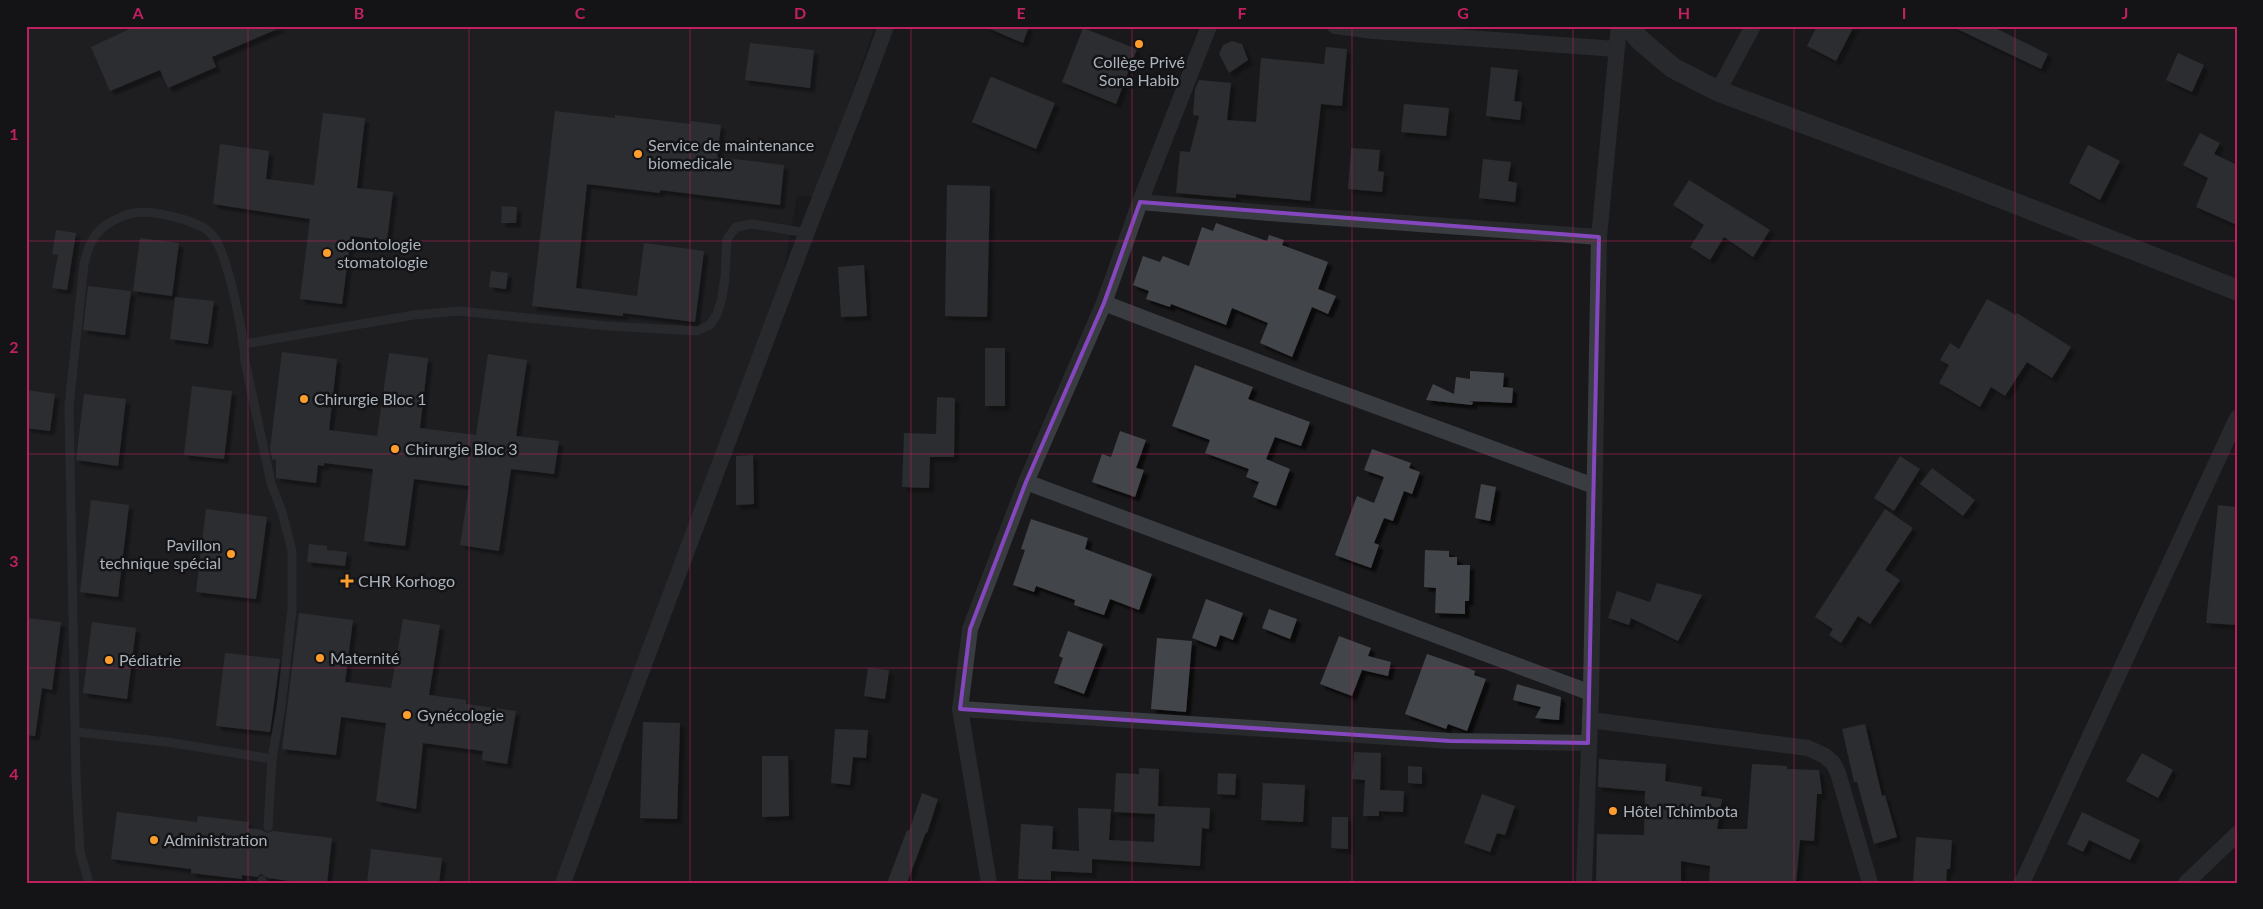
<svg xmlns="http://www.w3.org/2000/svg" width="2263" height="909" font-family="Lato,sans-serif">
  <defs>
    <filter id="shadow"><feDropShadow dx="4.5" dy="4.5" stdDeviation="1" flood-color="#0009"/></filter>
  </defs>
  <rect width="100%" height="100%" fill="#19191b"/>
  <path fill="#252529" d="M26,26H875L816,197L797,196L782,279L554,883H26Z"/>
  <g fill="#434449" filter="url(#shadow)">
    <path d="M136,26H282V27L212,57L216,67L168,88L160,70L110,91L91,47Z"/>
    <path d="M983,26H1029L1023,43Z"/>
    <path d="M1817,26H1854L1836,61L1807,46Z"/>
    <path d="M1951,26H1991L2048,54L2041,69Z"/>
    <path d="M1083,28L1137,49L1116,104L1062,82Z"/>
    <path d="M1232,41L1242,44L1248,60L1229,73L1219,54L1223,45Z"/>
    <path d="M750,43L814,50L810,88L745,80Z"/>
    <path d="M1326,47L1347,49L1342,106L1321,104L1310,201L1236,194V198L1176,193L1180,151L1190,152L1199,116L1193,115L1195,89L1199,80L1231,83L1227,120L1256,122L1261,58L1324,64Z"/>
    <path d="M2178,53L2204,65L2192,92L2166,80Z"/>
    <path d="M1491,67L1518,70L1514,101L1522,102L1520,120L1486,116Z"/>
    <path d="M992,77L1055,103L1036,149L972,122L990,78Z"/>
    <path d="M1404,104L1449,108L1446,136L1401,132Z"/>
    <path d="M555,111L615,118V115L691,124V121L721,125L717,157L784,165L780,205L660,190V193L587,184L576,288L637,296L644,243L704,251L695,322L623,313V316L532,306Z"/>
    <path d="M323,113L365,118L357,188L393,192L387,240L351,236L342,304L300,299L310,219L213,204L220,144L269,151L266,179L314,185Z"/>
    <path d="M2200,133L2220,143L2214,154L2237,165V225L2196,207L2208,178L2183,165Z"/>
    <path d="M2088,145L2120,161L2100,200L2069,183Z"/>
    <path d="M1351,148L1380,150L1378,171L1384,172L1382,192L1348,189Z"/>
    <path d="M1483,159L1511,162L1508,181L1517,183L1515,202L1479,198Z"/>
    <path d="M1689,180L1770,230L1753,257L1724,237L1710,260L1690,247L1704,225L1673,205Z"/>
    <path d="M947,185L990,186L987,317L945,316Z"/>
    <path d="M502,206L517,207L516,223H501Z"/>
    <path d="M1216,223L1267,241L1269,235L1284,240L1282,245L1328,262L1318,289L1336,296L1328,314L1312,307L1292,357L1260,343L1268,323L1232,308L1226,325L1171,304L1170,307L1146,299L1149,291L1133,285L1143,256L1160,262L1163,256L1189,266L1202,227L1213,231Z"/>
    <path d="M56,230L76,233L67,290L52,288L58,255L52,254Z"/>
    <path d="M140,238L179,243L172,296L133,291Z"/>
    <path d="M864,265L867,316L841,317L838,267Z"/>
    <path d="M491,271L508,273L506,289L489,287Z"/>
    <path d="M88,286L131,291L125,335L83,330Z"/>
    <path d="M175,297L214,301L208,344L170,339Z"/>
    <path d="M1987,299L2016,315L2017,313L2071,347L2052,378L2027,362L2005,396L1991,387L1980,407L1939,383L1949,365L1940,360L1950,343L1959,349Z"/>
    <rect x="985" y="348" width="20" height="58"/>
    <path d="M282,352L337,359L329,430L377,436L389,353L428,358L420,428L476,435L488,354L527,360L516,436L559,441L554,474L511,469L499,551L460,545L469,486L414,479L405,546L364,541L373,469L324,463V466L318,465L316,483L276,478V460L272,459L270,449Z"/>
    <path d="M1195,365L1253,387L1248,399L1310,422L1301,446L1275,437L1266,459L1290,469L1276,506L1253,497L1259,482L1246,477L1249,469L1205,453L1210,440L1172,426Z"/>
    <path d="M1470,371L1504,373L1503,387L1513,388L1512,403L1469,401L1473,402L1472,405L1426,400L1433,384L1454,394L1456,377L1470,379Z"/>
    <path d="M192,386L232,391L224,459L184,455Z"/>
    <path d="M26,390L55,394L50,431L26,428Z"/>
    <path d="M84,394L126,399L118,466L76,460Z"/>
    <path d="M937,397L955,398L954,457H930L929,488L902,487L904,433L936,434Z"/>
    <path d="M1120,431L1146,440L1136,468L1144,470L1135,497L1092,482L1102,454L1111,457Z"/>
    <path d="M1372,449L1411,463L1409,468L1420,472L1412,494L1404,491L1393,521L1384,518L1374,543L1379,545L1371,568L1335,555L1357,496L1374,503L1384,477L1364,470Z"/>
    <path d="M753,455L754,504L736,505V456Z"/>
    <path d="M1900,456L1920,469L1894,511L1874,498Z"/>
    <path d="M1932,468L1975,500L1963,516L1920,484Z"/>
    <path d="M1481,484L1496,487L1490,521L1475,518Z"/>
    <path d="M91,500L129,505L118,597L80,592Z"/>
    <path d="M2218,505L2237,507V625L2206,623Z"/>
    <path d="M206,509L267,517L256,599L196,592Z"/>
    <path d="M1885,509L1913,528L1885,570L1900,580L1870,624L1858,616L1841,643L1829,635L1833,629L1815,617Z"/>
    <path d="M1031,519L1088,538L1085,549L1152,574L1139,610L1110,599L1104,615L1074,605L1075,600L1036,586L1034,592L1013,585L1025,550L1021,549Z"/>
    <path d="M309,544L327,546V550L347,552L345,566L307,562Z"/>
    <path d="M1425,550L1449,551V557H1457V565H1470L1469,601H1465V614L1435,613L1436,588L1424,587Z"/>
    <path d="M1657,583L1702,595L1678,641L1631,618L1629,625L1608,618L1617,591L1650,602Z"/>
    <path d="M1206,599L1243,613L1233,640L1220,635L1216,647L1192,638Z"/>
    <path d="M1269,609L1297,619L1290,639L1262,628Z"/>
    <path d="M299,613L353,620L345,682L391,688L403,619L440,625L429,695L466,700V704L516,711L507,764L482,760L483,751L423,743L416,809L376,801L386,723L341,717L336,755L282,749Z"/>
    <path d="M26,618L61,622L52,690L42,688L35,736L26,735Z"/>
    <path d="M92,622L136,628L127,699L83,693Z"/>
    <path d="M1068,631L1103,644L1084,694L1054,683L1063,658L1059,656Z"/>
    <path d="M1339,636L1371,648L1368,656L1391,662L1388,676L1362,670L1352,696L1320,684Z"/>
    <path d="M1157,638L1192,641L1186,712L1151,709Z"/>
    <path d="M225,653L280,659L270,732L216,726Z"/>
    <path d="M1427,654L1465,667L1475,671L1474,675L1486,679L1467,731L1448,724L1446,729L1405,714Z"/>
    <path d="M868,668L889,670L885,699L864,696Z"/>
    <path d="M1517,684L1561,697L1559,720L1535,718L1541,707L1513,700Z"/>
    <path d="M643,722L680,723L677,819L640,818Z"/>
    <path d="M1865,724L1882,796L1885,795L1897,837L1874,844L1857,782H1854L1842,729Z"/>
    <path d="M835,729L868,730L866,758L853,757L850,785L831,783Z"/>
    <path d="M1354,752L1381,753L1380,790L1404,791L1403,812L1379,811V816H1363L1365,780L1352,779Z"/>
    <path d="M2142,753L2173,770L2158,798L2126,781Z"/>
    <path d="M762,756H788L789,816L762,817Z"/>
    <path d="M1599,759L1666,764L1665,781L1702,787L1701,796L1722,799L1717,829H1747L1752,764L1787,766V769L1819,770L1822,794H1817L1814,841L1800,840L1796,883H1709L1710,866L1681,861V883H1596L1597,834L1644,835L1645,791L1598,787Z"/>
    <path d="M1408,766L1422,767V784L1408,783Z"/>
    <path d="M1139,768L1159,769L1158,806L1210,808L1209,829L1202,828L1200,866L1092,859V873L1051,871V880L1018,879L1021,824L1053,826L1052,849L1079,851L1078,808L1111,809L1109,840L1154,842L1155,814L1114,812L1116,773L1139,774Z"/>
    <path d="M1218,773L1236,774L1235,795L1217,794Z"/>
    <path d="M1263,783L1305,785L1303,822L1261,820Z"/>
    <path d="M922,793L938,799L927,833L926,832L907,883H887L907,830L909,831Z"/>
    <path d="M1482,794L1515,806L1505,835L1497,833L1490,852L1464,843Z"/>
    <path d="M117,812L197,822L198,816L249,822L248,828L262,830L267,833L273,831L332,838L327,883H305L268,878L261,874L257,877L242,875V879L191,873V869L111,859Z"/>
    <path d="M2082,812L2140,840L2130,860L2089,840L2083,852L2067,844Z"/>
    <path d="M1332,817H1348V849L1331,848Z"/>
    <path d="M1916,837L1952,840L1950,869H1947L1946,883H1913Z"/>
    <path d="M371,849L442,858L439,883H367Z"/>
  </g>
  <g fill="none" stroke-linecap="round" stroke-linejoin="round">
    <g stroke="#393c41" stroke-width="9">
      <path d="M244,344L414,315L459,311L607,326L697,331L710,325L717,314L722,298L725,277L727,239L736,227L752,224L807,233"/>
      <path d="M77,732L167,742L272,759"/>
      <path d="M89,883L80,852L76,779L69,406L84,264C88,248 92,235 106,225C113,220 126,214 134,213C153,210 201,220 213,236C228,254 244,337 245,361L271,483L282,512L292,551V609L281,707L272,759L268,827"/>
      <path d="M261,883L262,880"/>
    </g>
    <g stroke="#393c41" stroke-width="16">
      <path d="M1335,26L1374,31L1616,49"/>
      <path d="M1718,91L1753,26"/>
      <path d="M1140,202L1282,214L1599,237"/>
      <path d="M1104,303L1305,380L1594,486"/>
      <path d="M1026,482L1591,693"/>
      <path d="M960,709L1450,741L1588,743"/>
      <path d="M1590,720L1808,748L1825,756L1833,763L1838,773L1870,883"/>
      <path d="M563,883C642,667 724,452 805,237C832,166 861,97 886,26"/>
      <path d="M989,883L960,709L970,629L1026,482L1104,303L1140,202L1209,26"/>
      <path d="M1584,883L1591,693L1599,237L1619,26"/>
      <path d="M2022,883L2237,418"/>
      <path d="M2186,883L2237,834"/>
    </g>
    <path stroke="#393c41" stroke-width="21" d="M1628,26L1640,40L1673,68L1718,91L1953,179L2237,290"/>
  </g>
  <path d="M0 0H2263V909H0ZM1140,202L1599,237L1588,743L1450,741L960,709L970,629L1026,482L1104,303Z" fill="#19191b" fill-opacity=".55" fill-rule="evenodd"/>
  <path fill="none" stroke="#8447be" stroke-width="4" stroke-linejoin="round" d="M1140,202L1599,237L1588,743L1450,741L960,709L970,629L1026,482L1104,303Z"/>
  <path fill="none" stroke="#c12060" stroke-width="1" stroke-opacity="0.55" d="M248,26V883M469,26V883M690,26V883M911,26V883M1132,26V883M1352,26V883M1573,26V883M1794,26V883M2015,26V883M26,241H2237M26,454H2237M26,668H2237"/>
  <g fill="#ff9d2d" stroke="#141416" stroke-width="2">
    <circle cx="1139" cy="44" r="5"/>
    <circle cx="638" cy="154" r="5"/>
    <circle cx="327" cy="253" r="5"/>
    <circle cx="304" cy="399" r="5"/>
    <circle cx="395" cy="449" r="5"/>
    <circle cx="231" cy="554" r="5"/>
    <path d="M344.5 573.5h5v5h5v5h-5v5h-5v-5h-5v-5h5z"/>
    <circle cx="320" cy="658" r="5"/>
    <circle cx="109" cy="660" r="5"/>
    <circle cx="407" cy="715" r="5"/>
    <circle cx="1613" cy="811" r="5"/>
    <circle cx="154" cy="840" r="5"/>
  </g>
  <g text-anchor="middle" stroke-width="5" stroke-linejoin="round" paint-order="stroke">
    <g font-size="16" fill="#aab2bc" stroke="#141416" text-anchor="start">
      <text x="1139" y="68" text-anchor="middle">Collège Privé<tspan x="1139" dy="18">Sona Habib</tspan></text>
      <text x="648" y="151">Service de maintenance<tspan x="648" dy="18">biomedicale</tspan></text>
      <text x="337" y="250">odontologie<tspan x="337" dy="18">stomatologie</tspan></text>
      <text x="314" y="405">Chirurgie Bloc 1</text>
      <text x="405" y="455">Chirurgie Bloc 3</text>
      <text x="221" y="551" text-anchor="end">Pavillon<tspan x="221" dy="18">technique spécial</tspan></text>
      <text x="358" y="587">CHR Korhogo</text>
      <text x="330" y="664">Maternité</text>
      <text x="119" y="666">Pédiatrie</text>
      <text x="417" y="721">Gynécologie</text>
      <text x="1623" y="817">Hôtel Tchimbota</text>
      <text x="164" y="846">Administration</text>
    </g>
  </g>
  <rect width="2263" height="909" fill="none" stroke="#141416" stroke-width="55"/>
  <rect x="28" y="28" width="2208" height="854" fill="none" stroke="#c12060" stroke-width="2"/>
  <g font-size="16" text-anchor="middle" font-weight="bold" fill="#c12060">
    <text x="138" y="19">A</text>
    <text x="359" y="19">B</text>
    <text x="580" y="19">C</text>
    <text x="800" y="19">D</text>
    <text x="1021" y="19">E</text>
    <text x="1242" y="19">F</text>
    <text x="1463" y="19">G</text>
    <text x="1684" y="19">H</text>
    <text x="1904" y="19">I</text>
    <text x="2125" y="19">J</text>
    <text x="14" y="140">1</text>
    <text x="14" y="353">2</text>
    <text x="14" y="567">3</text>
    <text x="14" y="780">4</text>
  </g>
</svg>
